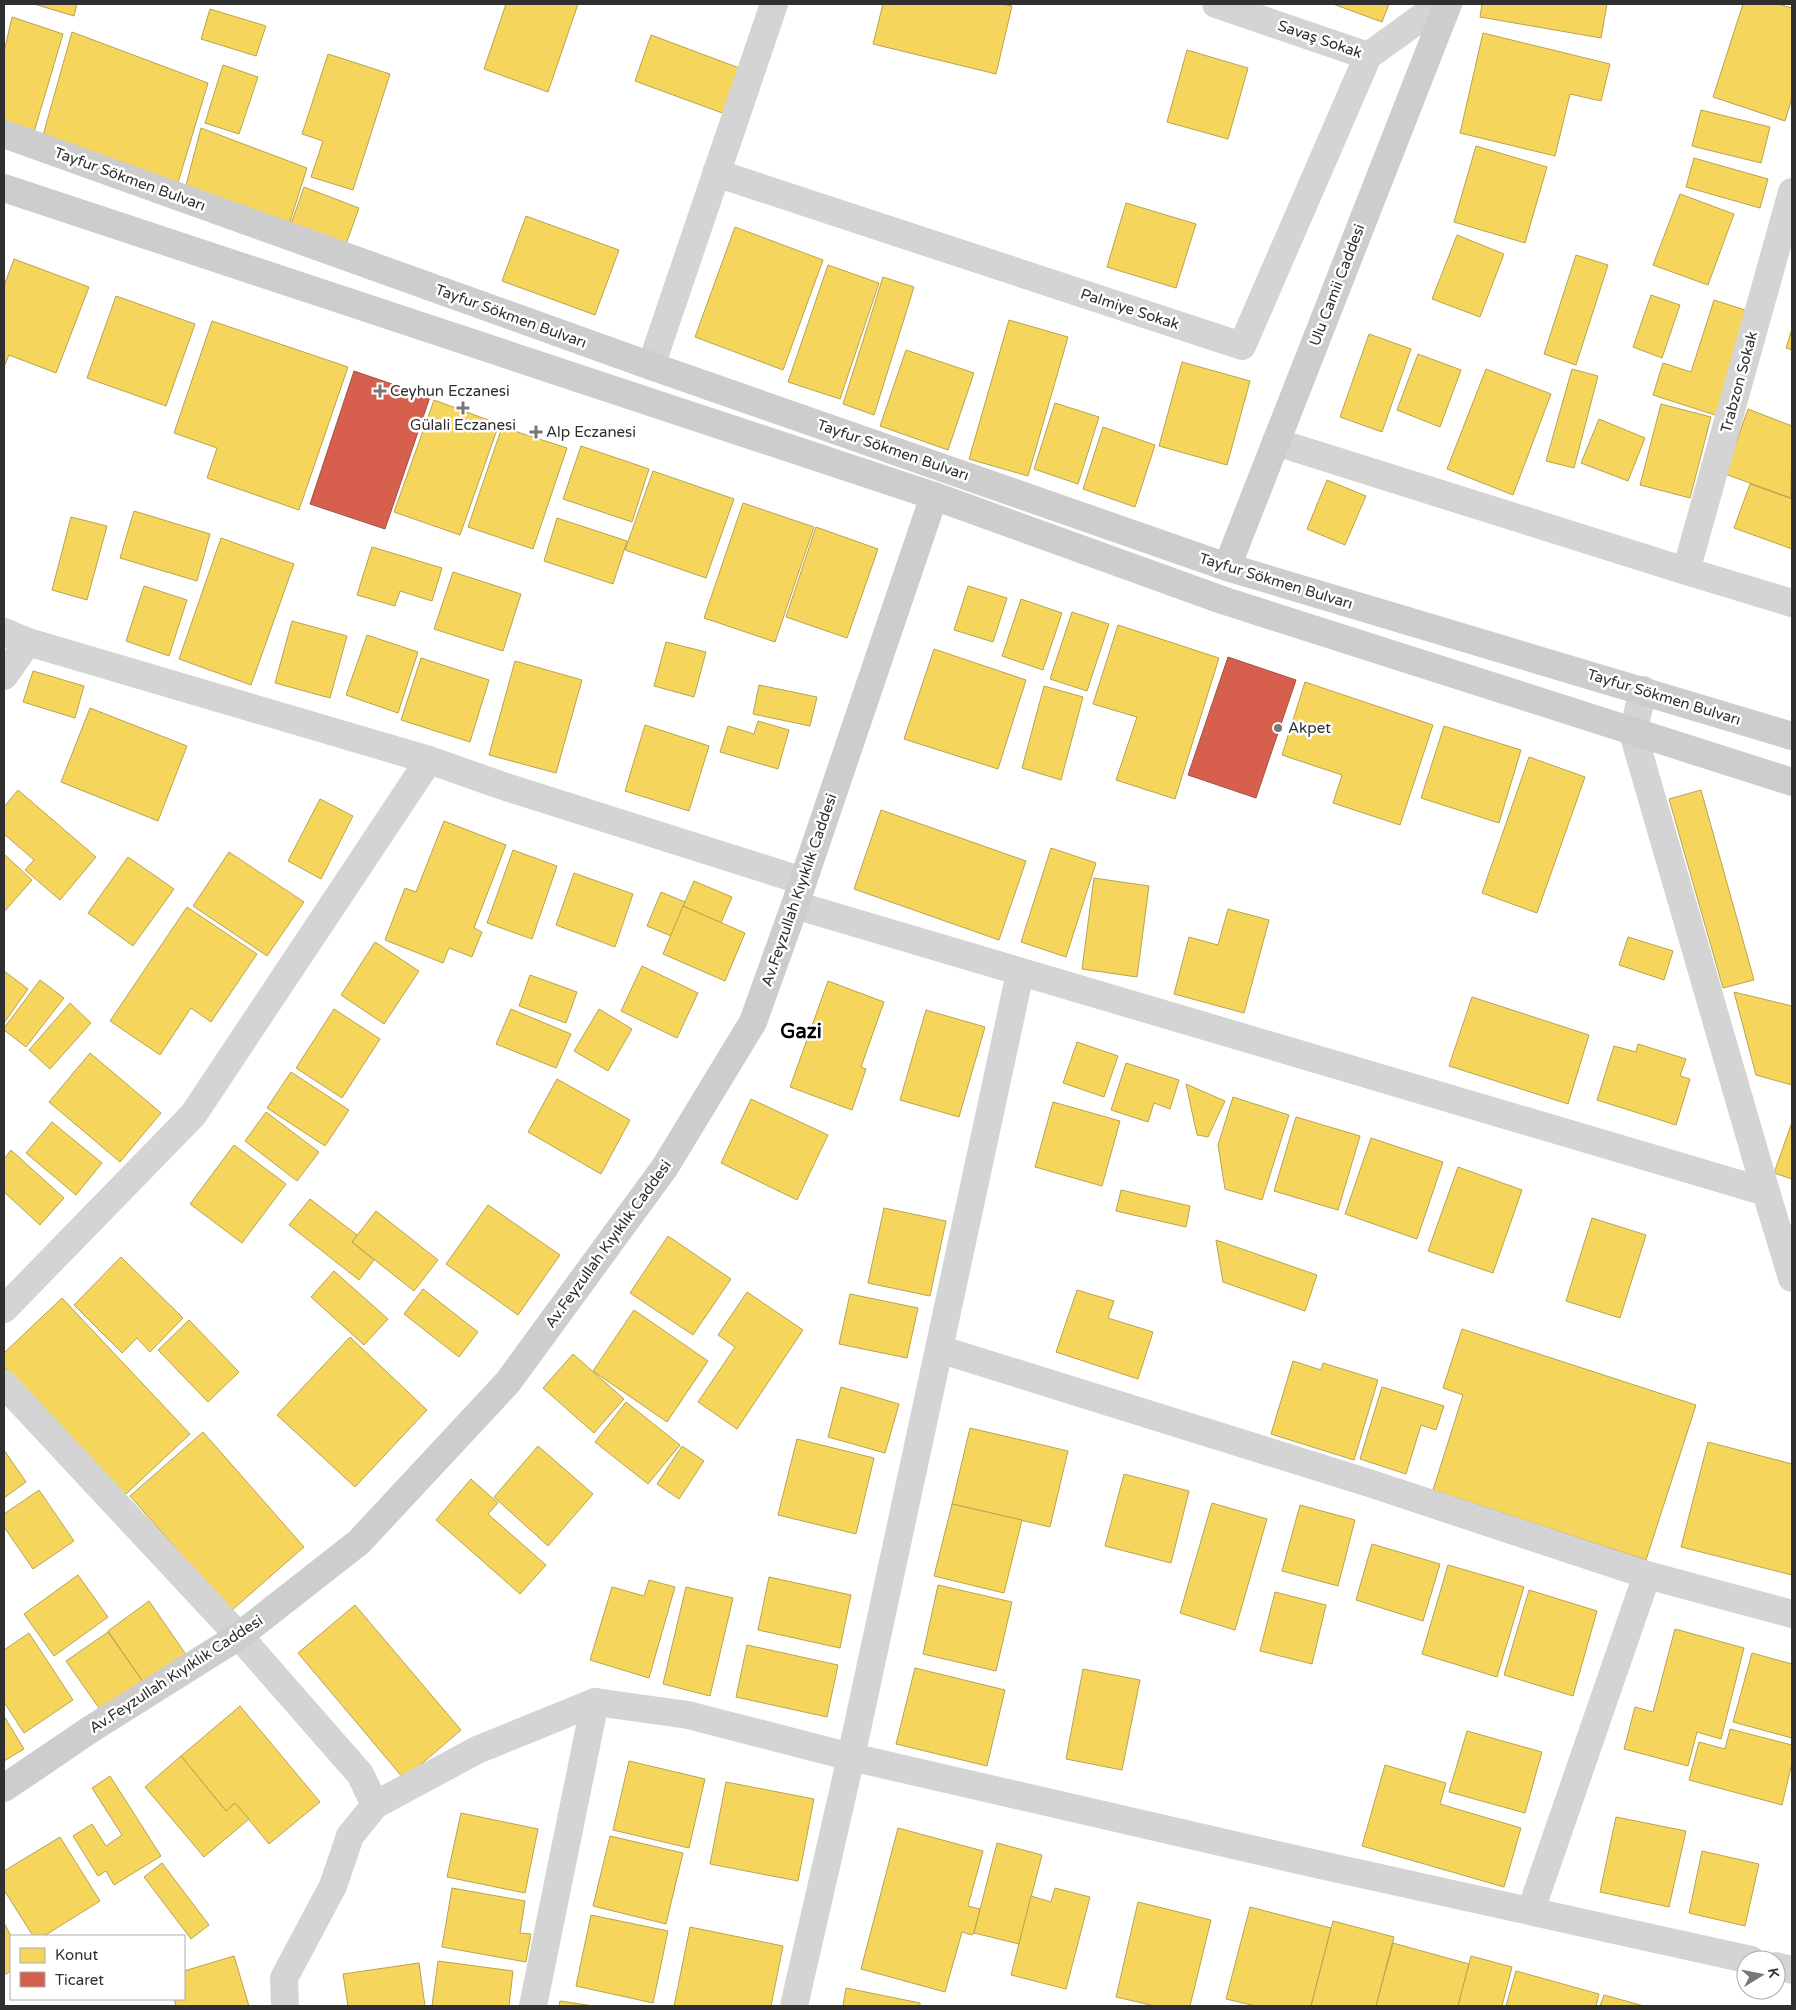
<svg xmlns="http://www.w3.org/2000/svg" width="1796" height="2010" font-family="'Varela Round',sans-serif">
  <rect width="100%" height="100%" fill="#fff"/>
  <g fill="#f6d55c" stroke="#baa34e">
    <path d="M34,4H77L74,16Z"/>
    <path d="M506,4H578L548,92L484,69Z"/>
    <path d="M883,4H1002L1012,6L996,74L873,44Z"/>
    <path d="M1333,4H1389L1382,22Z"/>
    <path d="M1482,4H1607L1601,38L1480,17Z"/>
    <path d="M1743,4H1778L1792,8V98L1785,121L1713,97Z"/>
    <path d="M210,9L266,26L256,56L201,39Z"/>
    <path d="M12,17L63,34L34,132L4,122V52Z"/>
    <path d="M72,32L208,83L177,186L42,139Z"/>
    <path d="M1483,33L1610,64L1601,101L1570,94L1555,156L1460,133Z"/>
    <path d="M651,35L742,69L725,114L635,81Z"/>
    <path d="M1187,50L1248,68L1228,139L1167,122Z"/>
    <path d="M328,54L390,74L353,190L311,177L323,141L302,134Z"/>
    <path d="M223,65L258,77L239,134L205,123Z"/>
    <path d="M1701,110L1770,127L1761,163L1692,146Z"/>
    <path d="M201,128L307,168L288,228L185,189Z"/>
    <path d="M1476,146L1547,167L1525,243L1454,222Z"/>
    <path d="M1694,158L1768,179L1760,208L1686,187Z"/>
    <path d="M304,187L359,208L345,247L290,227Z"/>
    <path d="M1680,194L1734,214L1708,285L1653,265Z"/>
    <path d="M1126,203L1196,224L1176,288L1107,267Z"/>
    <path d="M526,216L619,250L595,315L502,281Z"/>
    <path d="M735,227L823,260L783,370L695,337Z"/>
    <path d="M1457,235L1504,254L1480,317L1432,299Z"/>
    <path d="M1576,255L1608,265L1576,365L1544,354Z"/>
    <path d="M14,259L89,287L56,373L9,355L4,367V286Z"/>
    <path d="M828,265L879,283L840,399L788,382Z"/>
    <path d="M883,277L914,287L874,415L843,404Z"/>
    <path d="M1651,295L1680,305L1662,358L1633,347Z"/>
    <path d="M116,296L195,324L166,406L87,378Z"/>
    <path d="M1714,300L1751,312L1718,416L1653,395L1663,363L1691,372Z"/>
    <path d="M1009,320L1068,337L1028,476L969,459Z"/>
    <path d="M212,321L348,367L299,510L207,478L217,448L174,433Z"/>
    <path d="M1792,329V350L1786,348Z"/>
    <path d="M1369,334L1411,349L1382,432L1340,417Z"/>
    <path d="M906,350L974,373L948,450L880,426Z"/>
    <path d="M1418,354L1461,370L1440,427L1397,410Z"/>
    <path d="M1182,362L1250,381L1227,465L1159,446Z"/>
    <path d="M1486,369L1551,394L1513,495L1447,469Z"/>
    <path d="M1572,369L1598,376L1574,468L1546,461Z"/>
    <path d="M434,400L499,424L460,535L394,512Z"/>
    <path d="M1055,403L1099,417L1078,484L1034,469Z"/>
    <path d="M1661,404L1711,417L1690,498L1640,485Z"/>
    <path d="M1748,409L1792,426L1791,498L1725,474Z"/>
    <path d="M1599,419L1645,438L1628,481L1581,463Z"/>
    <path d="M502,427L567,448L533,549L468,527Z"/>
    <path d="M1103,427L1155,445L1135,507L1083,489Z"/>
    <path d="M581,446L649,469L632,522L563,499Z"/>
    <path d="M653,471L734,499L706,578L625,550Z"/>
    <path d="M1327,480L1366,496L1345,545L1307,529Z"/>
    <path d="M1750,484L1792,499V549L1734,528Z"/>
    <path d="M743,503L814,527L775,642L704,618Z"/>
    <path d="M134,511L210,534L197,581L120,558Z"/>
    <path d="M71,517L107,526L87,600L52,590Z"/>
    <path d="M557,518L627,541L613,584L544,561Z"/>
    <path d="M816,527L878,549L847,638L786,617Z"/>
    <path d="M221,538L294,564L251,685L179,659Z"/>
    <path d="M372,547L442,568L432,601L400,591L395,606L357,595Z"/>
    <path d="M453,572L521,594L503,651L434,629Z"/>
    <path d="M144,586L187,600L169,656L126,641Z"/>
    <path d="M968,586L1007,598L993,642L954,630Z"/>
    <path d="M1021,599L1062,613L1043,670L1002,656Z"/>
    <path d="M1072,612L1109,624L1087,691L1050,679Z"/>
    <path d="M292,621L347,636L330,698L275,683Z"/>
    <path d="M1118,625L1219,658L1175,799L1116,780L1137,717L1093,704Z"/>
    <path d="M367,635L418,652L398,713L346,695Z"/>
    <path d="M666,642L706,652L694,697L654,686Z"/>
    <path d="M934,649L1026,680L998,769L904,739Z"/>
    <path d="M421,658L489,680L470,742L401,720Z"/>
    <path d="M515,661L582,680L556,773L489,755Z"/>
    <path d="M33,671L84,686L75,718L23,702Z"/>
    <path d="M1305,682L1433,725L1400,825L1333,803L1342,775L1282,755Z"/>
    <path d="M759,685L817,697L810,726L753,714Z"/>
    <path d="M1044,686L1083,697L1061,780L1022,768Z"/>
    <path d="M90,708L187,746L158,821L61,782Z"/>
    <path d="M758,721L789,730L778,769L720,752L728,726L754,734Z"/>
    <path d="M645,725L709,746L689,811L625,791Z"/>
    <path d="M1444,726L1521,750L1499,823L1421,798Z"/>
    <path d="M1529,757L1585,777L1537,913L1482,893Z"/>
    <path d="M18,790L96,857L60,900L25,870L34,860L4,834V807Z"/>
    <path d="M1701,790L1754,980L1723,988L1669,799Z"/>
    <path d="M320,799L353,816L321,879L288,861Z"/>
    <path d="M881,810L1026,861L999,940L854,889Z"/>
    <path d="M444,821L506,845L474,928L482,932L472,957L449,948L443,963L385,940L405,888L416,892Z"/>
    <path d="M1051,848L1096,863L1066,957L1021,942Z"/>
    <path d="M513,850L557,866L532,939L487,923Z"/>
    <path d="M229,852L304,902L267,956L193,906Z"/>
    <path d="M4,854L32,880L4,912Z"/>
    <path d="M128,857L174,889L133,946L88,913Z"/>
    <path d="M574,873L633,894L615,947L556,925Z"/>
    <path d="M1094,878L1149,886L1137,977L1082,969Z"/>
    <path d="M694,881L732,897L721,923L683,906Z"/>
    <path d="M661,892L685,902L671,936L647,926Z"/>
    <path d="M683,906L745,933L725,981L663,954Z"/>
    <path d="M187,907L257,954L211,1022L191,1008L160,1055L110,1021Z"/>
    <path d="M1228,909L1269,920L1244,1013L1174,994L1189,937L1218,945Z"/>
    <path d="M1628,937L1673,951L1664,980L1619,965Z"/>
    <path d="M375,942L419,971L384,1024L341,995Z"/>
    <path d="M642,966L698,993L677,1038L621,1011Z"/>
    <path d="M4,971L28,989L4,1023Z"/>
    <path d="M530,975L577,992L566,1023L519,1006Z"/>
    <path d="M40,980L64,998L26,1047L4,1030V1028Z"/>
    <path d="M828,981L884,1002L861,1067L866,1069L852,1110L790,1087Z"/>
    <path d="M1734,992L1792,1006V1085L1756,1075Z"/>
    <path d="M1472,997L1589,1035L1568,1104L1449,1066Z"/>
    <path d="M70,1003L91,1023L50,1069L29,1050Z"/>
    <path d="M334,1009L380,1039L342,1098L296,1068Z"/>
    <path d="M511,1009L571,1034L556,1068L496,1044Z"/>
    <path d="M599,1009L632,1029L608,1071L574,1051Z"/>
    <path d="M926,1010L985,1027L959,1117L900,1100Z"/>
    <path d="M1077,1042L1118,1056L1104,1097L1063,1083Z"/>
    <path d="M1638,1044L1686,1059L1680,1076L1690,1079L1676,1125L1597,1100L1614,1046L1636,1052Z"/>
    <path d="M90,1053L161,1113L120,1162L49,1102Z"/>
    <path d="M1126,1063L1179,1080L1170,1109L1154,1103L1148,1122L1111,1110Z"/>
    <path d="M291,1072L349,1110L325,1146L267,1108Z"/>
    <path d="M557,1079L630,1120L601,1174L528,1132Z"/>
    <path d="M1186,1084L1225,1101L1208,1137L1197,1135Z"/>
    <path d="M1233,1097L1289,1115L1262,1200L1225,1189L1218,1145Z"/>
    <path d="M751,1099L828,1135L797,1200L721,1163Z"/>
    <path d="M1053,1102L1120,1121L1102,1186L1035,1167Z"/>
    <path d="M266,1112L319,1152L297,1181L245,1141Z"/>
    <path d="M1296,1117L1360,1136L1338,1210L1274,1191Z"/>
    <path d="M52,1122L102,1163L76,1195L26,1153Z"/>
    <path d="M1792,1122V1179L1774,1173Z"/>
    <path d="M1371,1138L1443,1162L1417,1239L1345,1214Z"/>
    <path d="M234,1145L286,1184L242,1243L190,1204Z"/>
    <path d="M11,1150L64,1198L40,1225L4,1192V1159Z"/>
    <path d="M1458,1167L1522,1190L1493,1273L1428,1251Z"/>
    <path d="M1121,1190L1190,1206L1186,1227L1116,1211Z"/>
    <path d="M310,1199L357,1235L352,1242L374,1260L359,1280L289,1225Z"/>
    <path d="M488,1205L560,1255L518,1315L446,1264Z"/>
    <path d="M884,1208L946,1221L930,1296L868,1283Z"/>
    <path d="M376,1211L438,1260L414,1291L352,1242Z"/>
    <path d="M1592,1218L1646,1235L1620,1318L1566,1301Z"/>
    <path d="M668,1236L731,1279L693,1335L630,1293Z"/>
    <path d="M1216,1240L1317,1275L1305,1311L1223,1282Z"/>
    <path d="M121,1257L183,1318L150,1352L137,1338L122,1353L74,1305Z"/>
    <path d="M334,1271L388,1319L364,1345L311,1297Z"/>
    <path d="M423,1289L478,1332L459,1357L404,1314Z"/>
    <path d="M1077,1290L1114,1301L1108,1318L1153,1332L1138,1379L1056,1352Z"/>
    <path d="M747,1292L803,1330L737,1429L698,1402L735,1347L718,1335Z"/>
    <path d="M850,1294L918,1308L907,1358L839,1344Z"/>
    <path d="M62,1298L190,1434L125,1495L4,1367V1353Z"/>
    <path d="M634,1310L708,1361L667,1422L593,1371Z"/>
    <path d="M189,1320L239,1372L208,1402L158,1350Z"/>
    <path d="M1462,1329L1696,1405L1646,1560L1433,1490L1463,1395L1443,1388Z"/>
    <path d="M350,1337L427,1410L355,1487L277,1415Z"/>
    <path d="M573,1354L624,1399L594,1433L543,1388Z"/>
    <path d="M1293,1361L1321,1370L1323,1363L1378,1380L1354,1460L1271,1434Z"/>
    <path d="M841,1387L899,1404L885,1453L828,1437Z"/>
    <path d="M1382,1387L1444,1406L1436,1430L1421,1425L1406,1474L1360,1459Z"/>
    <path d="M626,1402L680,1445L648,1484L595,1442Z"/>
    <path d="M970,1428L1068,1451L1050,1527L952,1504Z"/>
    <path d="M203,1432L304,1547L231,1611L130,1496Z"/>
    <path d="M797,1439L874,1458L856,1534L778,1515Z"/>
    <path d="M1708,1442L1792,1464V1575L1681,1547Z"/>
    <path d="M538,1446L593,1494L548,1546L494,1497Z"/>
    <path d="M682,1446L704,1461L679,1499L657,1484Z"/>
    <path d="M4,1450L26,1482L4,1498Z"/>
    <path d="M1124,1474L1189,1491L1171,1563L1105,1546Z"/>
    <path d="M471,1479L498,1503L488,1514L546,1565L520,1594L436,1520Z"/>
    <path d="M39,1490L74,1541L33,1569L4,1527V1514Z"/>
    <path d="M1212,1503L1267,1519L1235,1630L1180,1613Z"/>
    <path d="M952,1504L1022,1520L1004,1593L934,1576Z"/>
    <path d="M1300,1505L1355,1520L1338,1586L1282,1571Z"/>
    <path d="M1372,1544L1440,1564L1423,1621L1356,1600Z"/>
    <path d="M1448,1565L1524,1587L1497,1677L1422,1654Z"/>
    <path d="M78,1575L108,1617L54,1656L24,1614Z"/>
    <path d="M769,1577L851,1595L840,1648L758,1630Z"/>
    <path d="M649,1580L675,1587L649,1678L590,1660L612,1587L644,1596Z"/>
    <path d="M938,1585L1012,1602L996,1671L923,1654Z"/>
    <path d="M686,1587L733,1598L710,1696L663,1684Z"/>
    <path d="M1529,1590L1597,1611L1573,1696L1504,1675Z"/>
    <path d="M1275,1592L1326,1605L1312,1664L1260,1651Z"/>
    <path d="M149,1601L187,1656L146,1686L108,1631Z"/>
    <path d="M355,1605L461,1730L404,1779L298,1653Z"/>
    <path d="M1675,1629L1744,1648L1721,1739L1697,1732L1688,1766L1624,1749L1635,1707L1653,1712Z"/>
    <path d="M108,1632L146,1686L104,1715L66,1661Z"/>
    <path d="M29,1633L73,1700L24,1733L4,1702V1650Z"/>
    <path d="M747,1645L838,1665L827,1717L736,1697Z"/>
    <path d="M1752,1653L1792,1664V1738L1733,1722Z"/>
    <path d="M915,1668L1005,1690L987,1766L896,1744Z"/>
    <path d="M1083,1669L1140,1680L1122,1770L1066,1759Z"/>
    <path d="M240,1706L320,1802L269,1844L235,1803L226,1811L181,1756Z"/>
    <path d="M4,1716L24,1749L4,1761Z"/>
    <path d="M1730,1729L1792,1745V1763L1782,1805L1689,1780L1699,1742L1725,1749Z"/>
    <path d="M1467,1731L1542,1752L1525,1813L1449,1792Z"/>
    <path d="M181,1756L226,1811L235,1803L249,1819L204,1857L145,1787Z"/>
    <path d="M629,1761L705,1779L689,1848L613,1830Z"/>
    <path d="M1385,1765L1446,1783L1440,1804L1521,1828L1504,1887L1362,1846Z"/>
    <path d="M110,1776L161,1856L114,1885L106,1871L98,1876L73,1836L92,1824L106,1846L122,1835L92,1788Z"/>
    <path d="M726,1782L814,1799L798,1881L710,1864Z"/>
    <path d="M461,1813L538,1829L525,1893L447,1877Z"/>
    <path d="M1616,1817L1686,1831L1669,1907L1600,1892Z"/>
    <path d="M898,1828L983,1851L968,1906L980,1909L974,1933L972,1935L962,1932L945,1992L861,1969Z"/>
    <path d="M610,1836L683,1853L666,1924L593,1906Z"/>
    <path d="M60,1837L100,1901L44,1936H33L4,1890V1871Z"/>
    <path d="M997,1843L1042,1855L1019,1944L974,1933Z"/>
    <path d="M1702,1851L1759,1864L1745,1926L1689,1913Z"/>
    <path d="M162,1863L209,1925L191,1939L144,1877Z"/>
    <path d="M452,1888L525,1901L520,1933L531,1934L526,1962L442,1947Z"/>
    <path d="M1055,1888L1090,1897L1066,1989L1011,1975L1031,1896L1051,1902Z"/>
    <path d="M1138,1902L1211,1920L1190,2006H1155L1116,1997Z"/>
    <path d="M1250,1907L1331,1928L1311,2006H1256L1226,1999Z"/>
    <path d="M591,1915L668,1931L653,2003L576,1986Z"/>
    <path d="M1333,1921L1394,1937L1376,2006H1311Z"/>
    <path d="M4,1923L11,1936V1971L4,1975Z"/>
    <path d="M690,1927L783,1946L771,2006H674Z"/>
    <path d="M1393,1943L1469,1964L1458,2006H1376Z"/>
    <path d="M234,1956L249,2006H176L174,1999H184V1971Z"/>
    <path d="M1471,1956L1512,1967L1502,2006H1458Z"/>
    <path d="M438,1961L513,1971L509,2006H432Z"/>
    <path d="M419,1963L425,2006H348L343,1974Z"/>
    <path d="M1516,1971L1599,1994L1596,2006H1506Z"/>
    <path d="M846,1988L920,2003V2006H843Z"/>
    <path d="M1604,1995L1644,2006H1600Z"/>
    <path d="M560,2001L594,2006H559Z"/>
  </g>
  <g fill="#d6604d" stroke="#a45144">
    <path d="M354,371L430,397L385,529L310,504Z"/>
    <path d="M1228,657L1296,680L1256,798L1188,775Z"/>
  </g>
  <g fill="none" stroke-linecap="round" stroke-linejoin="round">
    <g stroke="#d4d4d4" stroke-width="28">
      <path d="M1216,4L1368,56L1440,4"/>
      <path d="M716,173L1242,346L1368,56"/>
      <path d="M651,366L774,4"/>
      <path d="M1276,442L1686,571L1792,603"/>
      <path d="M1686,571L1792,192"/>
      <path d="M4,632L28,642L429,760L503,786L803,881"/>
      <path d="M4,676L28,642"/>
      <path d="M1643,690L1633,733L1766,1192L1792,1278"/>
      <path d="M795,905L1766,1192"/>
      <path d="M4,1309L193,1115L429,760"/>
      <path d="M939,1349L1369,1483L1647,1575L1792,1614"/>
      <path d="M4,1384L239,1636L360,1774L375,1805L350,1836L333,1886L284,1978L285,2006"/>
      <path d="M375,1805L477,1750L595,1702L688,1715L851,1757L1303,1861L1751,1960"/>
      <path d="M1531,1910L1647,1575"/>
      <path d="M1776,1966L1792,1970"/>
      <path d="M533,2006L595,1702"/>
      <path d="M794,2006L851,1757L1020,973"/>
    </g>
    <g stroke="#cdcdcd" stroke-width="28">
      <path d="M4,134L651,366L1227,567L1792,736"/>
      <path d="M4,188L934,496L1222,600L1792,782"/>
      <path d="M1227,567L1448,4"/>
      <path d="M4,1788L91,1729L239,1636L359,1542L508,1382L665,1167L753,1022L795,905L934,496"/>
    </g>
  </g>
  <g fill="#787878" stroke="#fff" stroke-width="2">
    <path d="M377.5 383.5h5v5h5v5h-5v5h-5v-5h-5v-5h5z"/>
    <path d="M460.5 400.5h5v5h5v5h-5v5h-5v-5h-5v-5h5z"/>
    <path d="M533.5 424.5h5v5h5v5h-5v5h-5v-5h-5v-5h5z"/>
    <circle cx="1278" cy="728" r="5"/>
  </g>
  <g text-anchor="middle" stroke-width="5" stroke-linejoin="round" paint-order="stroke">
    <g font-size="15" fill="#2f2f2f" stroke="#fff">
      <text transform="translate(1320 39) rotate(19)" y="5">Savaş Sokak</text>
      <text transform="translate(130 179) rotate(20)" y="5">Tayfur Sökmen Bulvarı</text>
      <text transform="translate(1337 285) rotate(-69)" y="5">Ulu Camii Caddesi</text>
      <text transform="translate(1130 309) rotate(18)" y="5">Palmiye Sokak</text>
      <text transform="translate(511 316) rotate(20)" y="5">Tayfur Sökmen Bulvarı</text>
      <text transform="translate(1739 382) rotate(-75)" y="5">Trabzon Sokak</text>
      <text transform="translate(893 450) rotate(19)" y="5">Tayfur Sökmen Bulvarı</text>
      <text transform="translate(1276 581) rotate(17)" y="5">Tayfur Sökmen Bulvarı</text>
      <text transform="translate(1664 697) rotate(17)" y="5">Tayfur Sökmen Bulvarı</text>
      <text transform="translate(799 890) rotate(-71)" y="5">Av.Feyzullah Kıyıklık Caddesi</text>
      <text transform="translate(608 1244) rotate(-54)" y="5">Av.Feyzullah Kıyıklık Caddesi</text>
      <text transform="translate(176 1674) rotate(-33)" y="5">Av.Feyzullah Kıyıklık Caddesi</text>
    </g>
    <g font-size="15" fill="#2f2f2f" stroke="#fff" text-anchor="start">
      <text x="390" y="396">Ceyhun Eczanesi</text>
      <text x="463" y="430" text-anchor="middle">Gülali Eczanesi</text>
      <text x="546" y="437">Alp Eczanesi</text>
      <text x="1288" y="733">Akpet</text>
    </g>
    <g font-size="20" font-weight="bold" fill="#000" stroke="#fff">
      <text x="801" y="1038">Gazi</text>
    </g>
  </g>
  <rect width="1796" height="2010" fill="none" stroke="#2f2f2f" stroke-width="10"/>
  <rect x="10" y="1935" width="175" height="65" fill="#ffffff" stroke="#acacac"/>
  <rect x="20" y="1948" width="25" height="15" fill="#f6d55c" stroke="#acacac"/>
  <text x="55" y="1960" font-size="15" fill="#2f2f2f">Konut</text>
  <rect x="20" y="1972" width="25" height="15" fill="#d6604d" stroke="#acacac"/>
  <text x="55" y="1985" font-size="15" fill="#2f2f2f">Ticaret</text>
  <g transform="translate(1761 1975) rotate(80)"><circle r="24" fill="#ffffff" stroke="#acacac"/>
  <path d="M0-4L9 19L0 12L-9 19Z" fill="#787878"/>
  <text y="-8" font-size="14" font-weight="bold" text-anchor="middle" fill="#2f2f2f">K</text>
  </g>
</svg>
